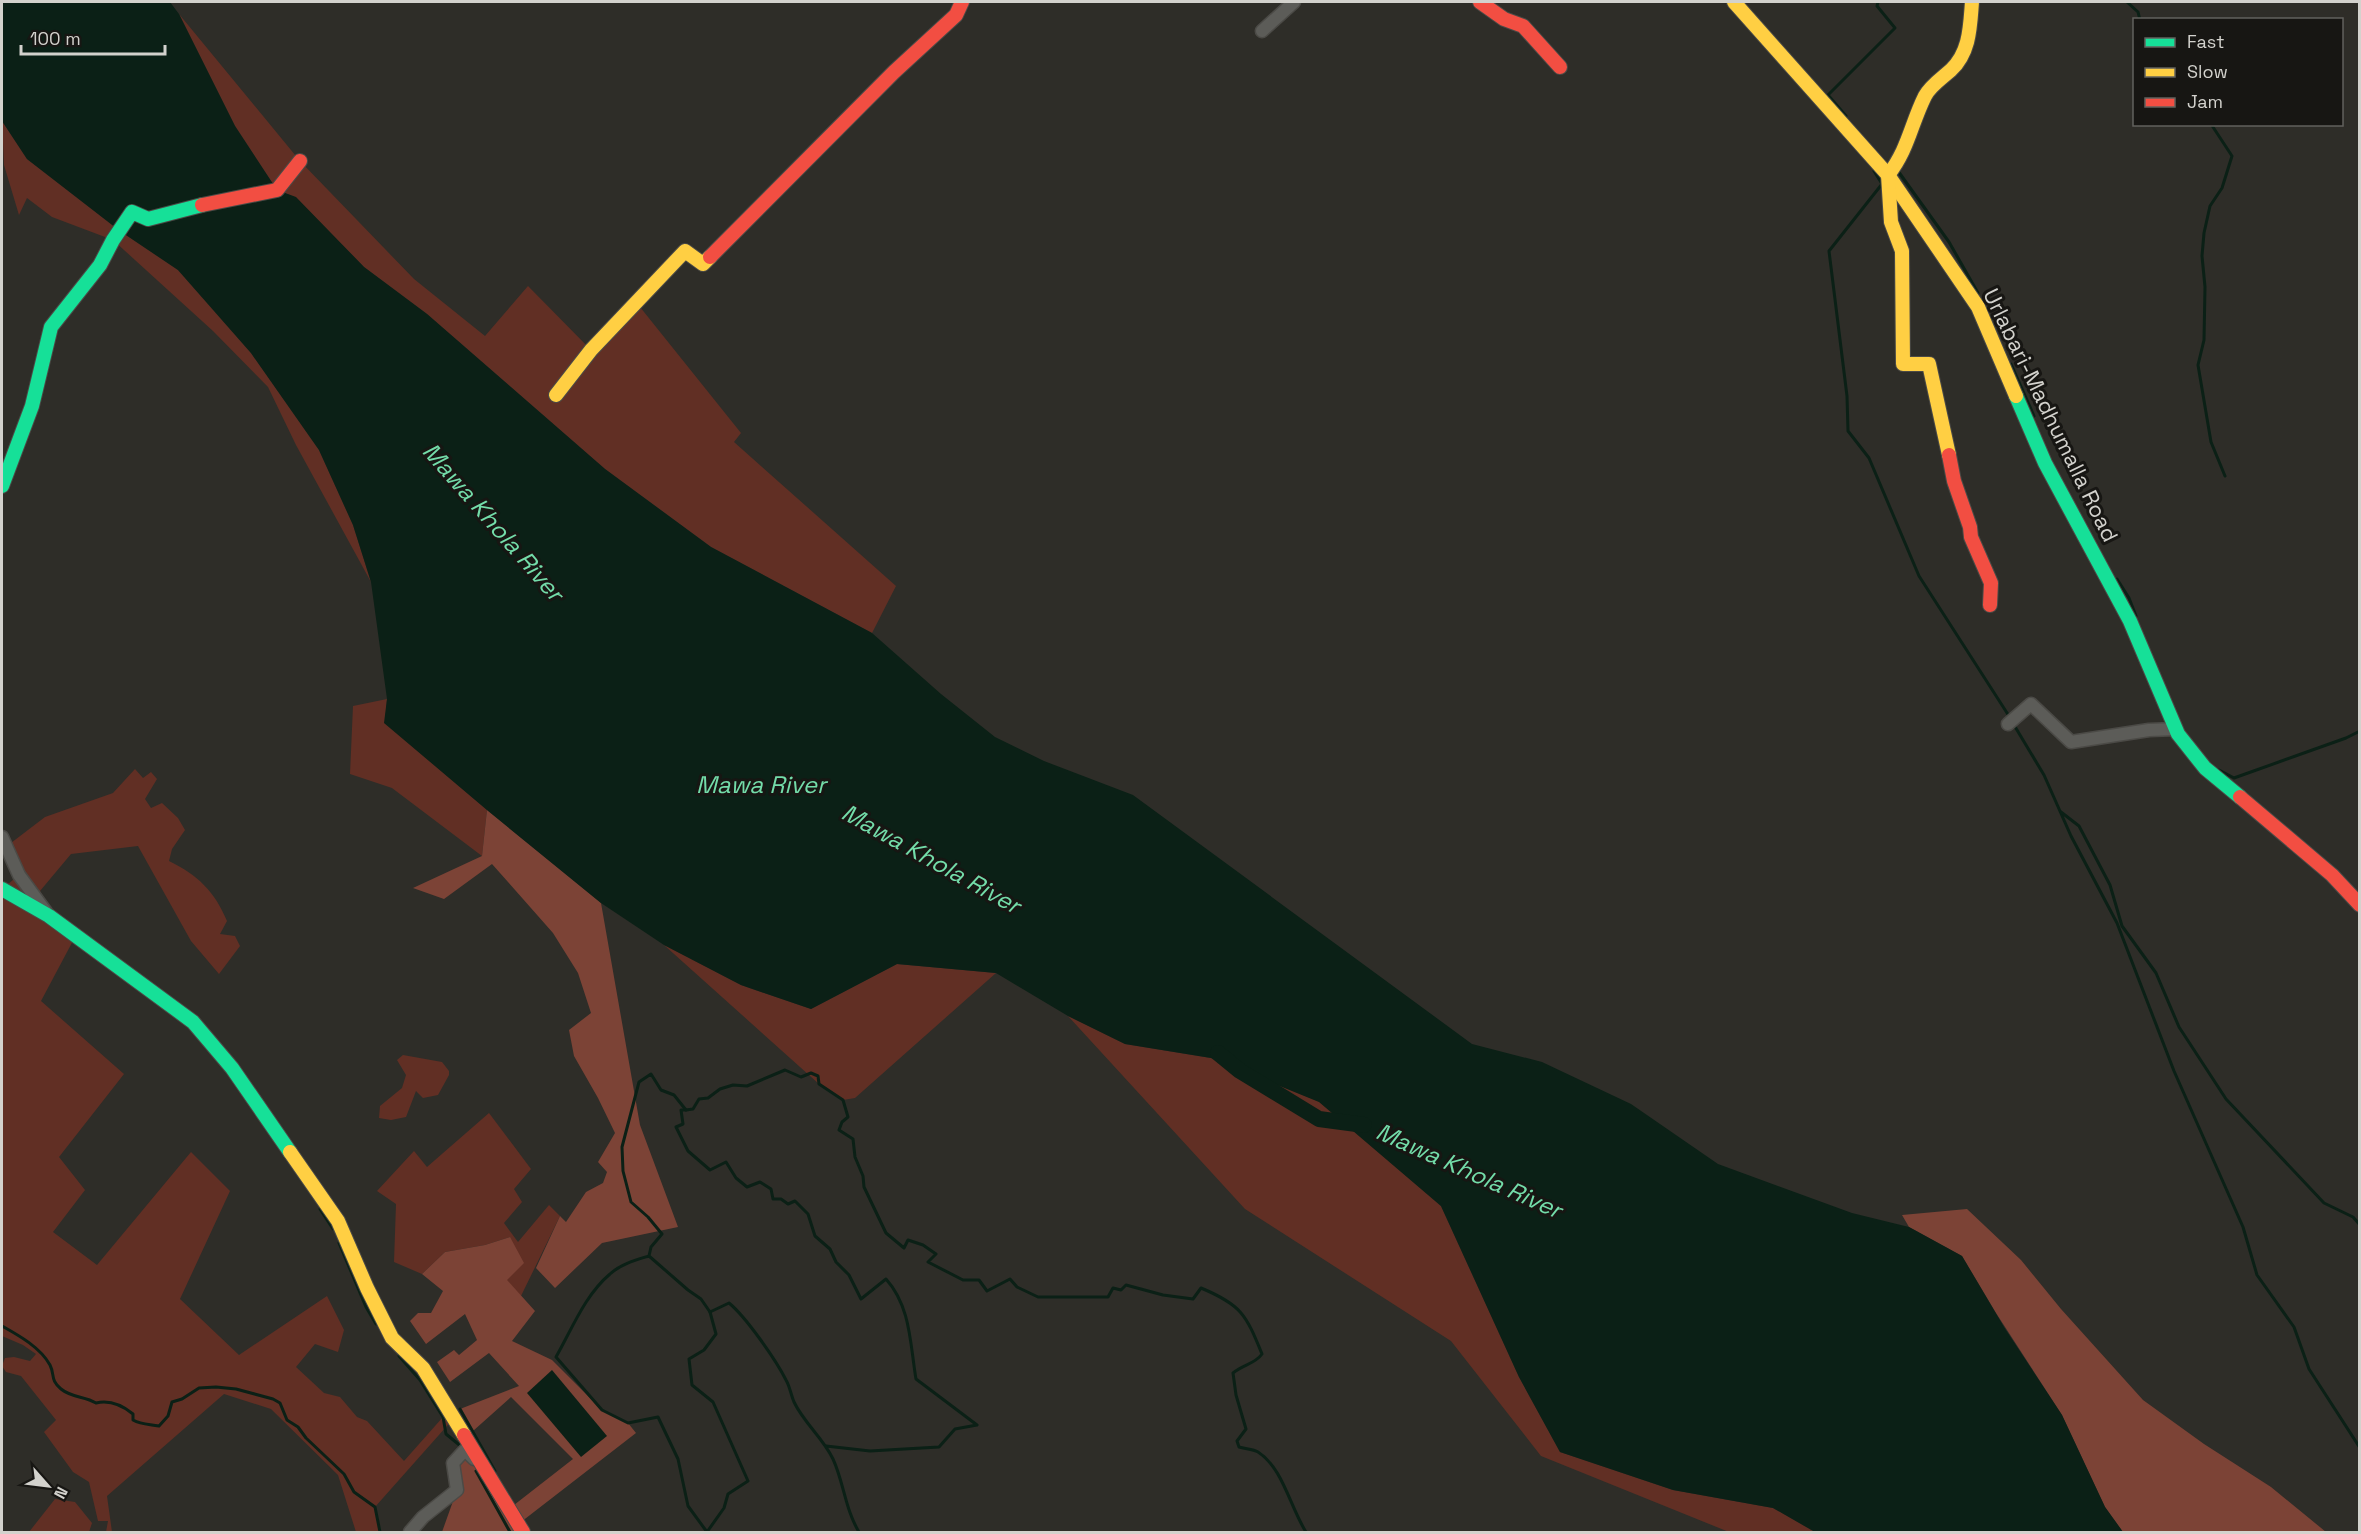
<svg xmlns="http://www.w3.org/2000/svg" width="2361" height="1534" font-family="'Space Grotesk',sans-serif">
  <rect width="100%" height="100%" fill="#2e2d28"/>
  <g fill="#612f24">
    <path d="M179,14L300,161L414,279L485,336L528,286L591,350L636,302L741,433L734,442L896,586L872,633L711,547L605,469L427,314L364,267L296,198L277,190L235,126Z"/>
    <path d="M2,121L27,159L120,231L178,270L251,353L319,450L353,525L371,582L296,445L268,387L213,331L113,240L52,217L27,198L19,215L4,165Z"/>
    <path d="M387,699L385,723L487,810L482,856L392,788L350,774L353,706Z"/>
    <path d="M135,769L143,778L151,772L157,779L145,799L151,808L162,803L178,818L185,830L172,849L169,861C198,875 215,892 227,921L220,934L235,936L240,946L219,974L191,941L138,846L71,854L40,891L56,922L75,937L41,1001L124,1074L59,1157L85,1190L53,1232L97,1265L191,1152L230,1191L180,1299L239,1355L327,1296L344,1330L338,1352L315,1344L296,1367L324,1393L340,1397L357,1417L367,1421L404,1461L443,1417L454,1418L375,1507L380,1532H356L338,1475L271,1409L224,1394L107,1496L112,1532H106L108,1521H98L89,1482L73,1472L44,1432L56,1420L21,1376L6,1372L2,1366L5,1358L14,1357L30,1361L36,1354L23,1345L2,1336V889L19,875L7,846L45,817L113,793Z"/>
    <path d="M664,945L741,985L811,1009L897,964L996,973L855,1098L843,1100L819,1084Z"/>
    <path d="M1068,1016L1125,1044L1211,1058L1320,1102L1441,1206L1519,1377L1560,1452L1673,1490L1773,1508L1815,1532H1729L1541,1456L1451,1341L1245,1209Z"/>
    <path d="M403,1055L442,1062L449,1071V1075L438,1095L423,1098L416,1091L406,1117L391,1120L379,1118L380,1106L402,1088L406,1075L397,1060Z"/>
    <path d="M489,1113L531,1169L514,1189L522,1202L504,1223L518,1242L549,1205L560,1216L521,1296L506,1280L510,1237L485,1245L445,1252L422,1274L394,1262L396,1204L377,1191L414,1151L427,1167Z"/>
    <path d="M55,1499L75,1502L92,1523L89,1532H29Z"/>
  </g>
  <g fill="#7c4336">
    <path d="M487,810L601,903L640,1125L678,1227L602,1243L555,1288L536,1268L560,1216L566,1222L586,1192L603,1183L607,1172L598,1162L615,1133L598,1098L574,1056L569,1030L591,1013L578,973L553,933L492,864L444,899L413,888L482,856Z"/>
    <path d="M1967,1209L2021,1260L2061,1309L2143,1400L2204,1444L2271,1487L2326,1532H2123L2105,1507L2062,1415L1996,1313L1962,1256L1909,1227L1902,1215Z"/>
    <path d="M510,1237L524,1263L507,1280L535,1311L512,1341L552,1360L602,1410L628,1423L636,1433L521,1522L523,1532H442L457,1490L453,1463L465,1450L514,1505L573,1459L511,1397L473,1431L460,1409L519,1386L489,1353L450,1382L437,1362L454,1350L459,1355L477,1340L465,1314L426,1344L410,1321L418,1313H431L443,1291L422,1274L445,1252L485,1245Z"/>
  </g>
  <g fill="#0b2016">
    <path d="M2,2H170L179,14L235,126L277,190L296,197L364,267L427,314L605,469L711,547L872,633L941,694L995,737L1044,761L1133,795L1472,1044L1542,1062L1631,1104L1718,1164L1852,1213L1909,1227L1962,1256L2004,1327L2062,1415L2105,1507L2123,1532H1815L1773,1508L1673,1490L1560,1452L1519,1377L1441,1206L1319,1102L1211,1058L1125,1044L1068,1016L996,973L897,964L811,1009L741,985L664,945L601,903L487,810L384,723L387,699L371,582L353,525L319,450L251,353L178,270L120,231L27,159L2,121Z"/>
    <path d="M552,1370L607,1436L581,1457L527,1393Z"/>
  </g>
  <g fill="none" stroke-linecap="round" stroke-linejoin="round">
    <g stroke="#0b2016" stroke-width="3">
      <path d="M2127,2L2138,12L2140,20"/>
      <path d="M1846,116L1828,95L1895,28L1877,6L1878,2"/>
      <path d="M2211,124L2232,156L2222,188L2210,206L2204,233L2202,256L2205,287L2204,340L2198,365L2211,442L2225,476"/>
      <path d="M1874,171L1882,184L1829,251L1847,396L1848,431L1869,458L1919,576L2009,716"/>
      <path d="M1898,171L1949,242L1978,293"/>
      <path d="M2011,364L2034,416"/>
      <path d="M2117,579L2129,598L2136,616"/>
      <path d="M2014,725L2044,775L2071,836L2117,923L2174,1071L2243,1227L2257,1275L2294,1327L2309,1369L2360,1448"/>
      <path d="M2219,770L2234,778L2346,738L2360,731"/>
      <path d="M2061,812L2079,826L2110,885L2122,926L2156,973L2179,1027L2226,1099L2324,1203L2353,1217L2360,1225"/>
      <path d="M686,1110H681L683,1124L676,1127L688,1151L710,1170L726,1162L736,1178L747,1187L760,1182L771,1189L773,1199H781L788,1204L795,1201L808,1214L815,1236L830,1249L836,1262L849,1275L861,1299L886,1279C911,1307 910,1344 916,1379L977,1425L955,1429L939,1447L870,1451L826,1446"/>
      <path d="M320,1209L333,1229"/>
      <path d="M339,1243L366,1307L376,1324"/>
      <path d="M649,1256C636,1260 621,1264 610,1274C585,1295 572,1329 556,1357L602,1410L628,1423L658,1417L678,1459L688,1506L707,1532"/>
      <path d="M710,1312L729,1303C746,1317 776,1360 786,1380C790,1387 791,1395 794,1402C804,1423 823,1438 833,1459C844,1483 845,1509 859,1532"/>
      <path d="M2,1326C18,1335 40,1347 50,1365C55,1375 50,1380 61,1389C72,1398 85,1396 96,1403C109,1400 122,1405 133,1414V1420C142,1425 149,1424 159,1426L168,1416L172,1402L182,1399L199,1388L216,1387L236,1389L273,1399L280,1403L287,1420L298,1427L306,1438L344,1474L354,1492L375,1507L380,1532"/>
      <path d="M399,1356L420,1380L443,1417L446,1434L463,1448"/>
      <path d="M460,1409L495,1471"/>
      <path d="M476,1471L510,1532"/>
      <path d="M707,1532L724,1508L728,1494L748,1481L713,1402L692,1385L689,1359L704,1350L716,1334L710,1312L701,1299L688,1290L649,1256L651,1247L662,1234L648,1217L631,1202L623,1171L622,1147L639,1082L651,1074L661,1090L674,1095L686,1110L693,1109L699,1099L708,1098L720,1089L733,1085L747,1086L785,1070L801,1077L811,1073L818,1076L819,1084L843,1100L848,1117L842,1122L839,1130L853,1139L855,1157L863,1176L864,1187L886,1233L904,1248L908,1240L923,1245L936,1254L928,1262L963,1280H979L987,1291L1010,1279L1017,1287L1038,1297H1108L1113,1288L1121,1290L1126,1285L1163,1295L1193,1299L1201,1288C1242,1305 1246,1315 1262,1354C1255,1364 1244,1364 1233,1373L1236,1395L1246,1429L1237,1441L1239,1447C1245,1449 1253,1449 1258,1452C1283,1468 1290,1507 1306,1532"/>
    </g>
    <path stroke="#0b2016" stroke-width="16" d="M1218,1053L1240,1071L1319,1119L1364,1125"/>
    <defs>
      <g id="street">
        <path d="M1262,31L1294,2"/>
        <path d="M2008,724L2031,704L2071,742L2149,730L2176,729"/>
        <path d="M2,837L19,875L46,912"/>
        <path d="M410,1532L423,1517L457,1490L453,1463L465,1450L474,1459"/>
      </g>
      <g id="fast">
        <path d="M2016,396L2045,463L2130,621L2178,734L2205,768L2240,797"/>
        <path d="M2,486L32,406L51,327L100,265L113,240L132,212L148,219L202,205"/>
        <path d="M2,889L49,916L193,1022L232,1068L290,1152"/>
      </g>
      <g id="slow">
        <path d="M1734,2L1888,175L1978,307L2016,396"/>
        <path d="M556,395L591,350L685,251L703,264L710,257"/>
        <path d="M1949,455L1929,364H1903L1902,251L1891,222L1888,175C1908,150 1911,124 1925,96C1930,86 1942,78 1951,70C1970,52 1970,27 1972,2"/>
        <path d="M290,1152L338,1221L367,1288L392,1338L423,1368L464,1435"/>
      </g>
      <g id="jam">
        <path d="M1480,2L1504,19L1523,26L1560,67"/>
        <path d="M202,205L277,190L300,161"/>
        <path d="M710,257L894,72L956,15L962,2"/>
        <path d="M1949,455L1954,481L1970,527L1971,537L1991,583L1990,605"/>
        <path d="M2240,797L2332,875L2360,905"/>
        <path d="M464,1435L523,1532"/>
      </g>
    </defs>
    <use href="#street" stroke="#4b4a46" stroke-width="15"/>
    <use href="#fast" stroke="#4b4a46" stroke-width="16"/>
    <use href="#slow" stroke="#4b4a46" stroke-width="16"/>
    <use href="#jam" stroke="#4b4a46" stroke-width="16"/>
    <use href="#street" stroke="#5c5c58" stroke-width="12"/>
    <use href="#fast" stroke="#16e098" stroke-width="14"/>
    <use href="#slow" stroke="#ffcf43" stroke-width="14"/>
    <use href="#jam" stroke="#f24e42" stroke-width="14"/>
  </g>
  <g text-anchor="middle" stroke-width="6" stroke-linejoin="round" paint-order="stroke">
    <g font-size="22" fill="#d3d2cd" stroke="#171613">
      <text transform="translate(2051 415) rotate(64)" y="8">Urlabari-Madhumalla Road</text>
    </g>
    <g font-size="24" font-style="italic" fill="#73dca9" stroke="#171613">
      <text transform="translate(493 522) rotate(49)" y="8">Mawa Khola River</text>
      <text x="761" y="793">Mawa River</text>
      <text transform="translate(931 859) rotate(29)" y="8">Mawa Khola River</text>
      <text transform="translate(1469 1171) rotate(24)" y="8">Mawa Khola River</text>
    </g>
  </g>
  <rect width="2361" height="1534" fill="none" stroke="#d3d2cd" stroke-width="6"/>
  <rect x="2133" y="18" width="210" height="108" fill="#171613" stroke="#62615d" stroke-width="1.5"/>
  <rect x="2145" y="38" width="30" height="9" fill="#16e098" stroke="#62615d" stroke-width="1.5"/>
  <text x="2187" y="48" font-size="18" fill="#d3d2cd">Fast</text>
  <rect x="2145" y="68" width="30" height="9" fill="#ffcf43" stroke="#62615d" stroke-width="1.5"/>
  <text x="2187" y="78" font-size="18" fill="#d3d2cd">Slow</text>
  <rect x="2145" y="98" width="30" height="9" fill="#f24e42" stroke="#62615d" stroke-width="1.5"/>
  <text x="2187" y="108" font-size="18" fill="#d3d2cd">Jam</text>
  <g transform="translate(48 1486) rotate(118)" stroke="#171613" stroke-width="4.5" paint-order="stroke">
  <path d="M0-4.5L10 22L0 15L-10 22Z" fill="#d3d2cd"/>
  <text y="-9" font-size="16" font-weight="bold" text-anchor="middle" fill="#d3d2cd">N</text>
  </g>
  <path d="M21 45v9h144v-9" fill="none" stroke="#d3d2cd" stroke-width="3"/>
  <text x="30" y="45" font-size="18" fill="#d3d2cd" stroke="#171613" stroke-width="4.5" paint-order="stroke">100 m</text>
</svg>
